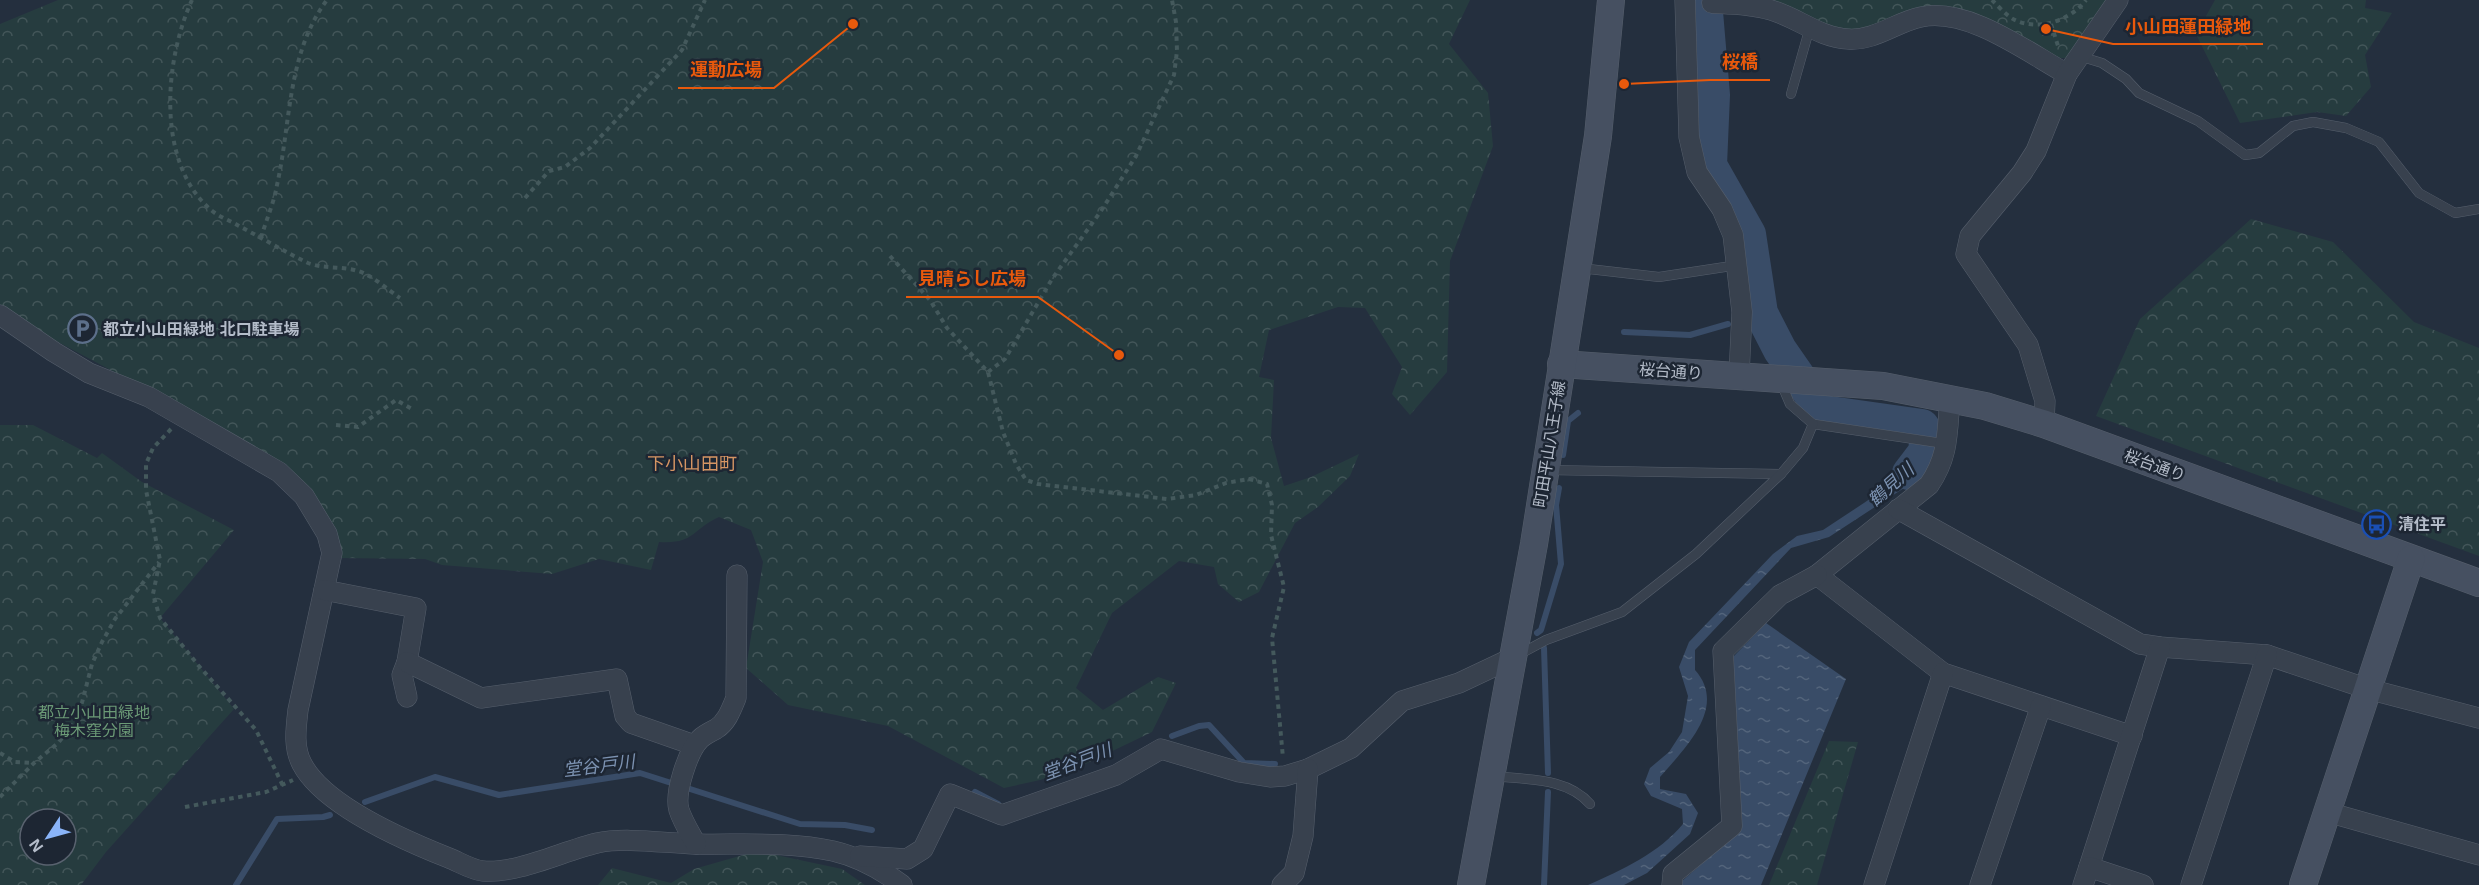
<svg xmlns="http://www.w3.org/2000/svg" width="2479" height="885" font-family="Helvetica,'Noto Sans JP',sans-serif">
  <defs>
    <pattern id="forest-crowns" width="20" height="18" patternUnits="userSpaceOnUse" patternTransform="scale(1.5)"><rect width="20" height="18" fill="#263c3f"/><path d="M2 6a3 3 0 1 1 6 0M12 15a3 3 0 1 1 6 0" fill="none" stroke="#435659"/></pattern>
    <pattern id="water-ripples" width="26" height="14" patternUnits="userSpaceOnUse" patternTransform="scale(1.5)"><rect width="26" height="14" fill="#394c67"/><path d="M2 4q2-2 4 0t4 0M15 11q2-2 4 0t4 0" fill="none" stroke="#53647b"/></pattern>
  </defs>
  <rect width="100%" height="100%" fill="#242f3e"/>
  <g fill="url(#forest-crowns)" fill-rule="evenodd">
    <path d="M58,0H1470L1449,44L1488,93L1493,146L1450,261L1447,372L1410,415L1392,394L1402,367L1365,308L1338,307L1269,330L1259,377L1274,380L1271,438L1284,486L1311,477L1359,454L1350,476L1318,507L1295,523L1259,592L1239,602L1218,584L1214,567L1179,561L1112,613L1076,688L1103,710L1158,677L1176,683L1152,732L1077,768L1040,780L1004,788L888,726L788,705L746,668L763,562L751,530L719,517C691,530 695,544 659,542L651,570L599,559L552,574L442,565L425,559L339,558L334,533L236,437L0,311V24Z"/>
    <path d="M1771,0H2108L2066,58H2056L1989,21L1862,31L1834,28L1770,3Z"/>
    <path d="M2215,0H2366L2365,8L2392,13L2365,55L2371,87L2346,116L2317,112L2240,123L2196,34Z"/>
    <path d="M2251,219L2333,242L2414,322L2479,348V556L2096,416L2140,319Z"/>
    <path d="M0,425H33L97,458L102,453L142,482L234,530L160,618L234,709L106,852L81,885H0ZM30,819H66V855H30Z"/>
    <path d="M1829,741L1858,742L1817,885H1769Z"/>
    <path d="M757,851L842,869L865,885H598L612,868L671,883L694,869Z"/>
  </g>
  <g fill="url(#water-ripples)">
    <path d="M1921,431L1934,432L1932,454L1926,467L1904,488L1829,537L1791,548L1695,650V670C1728,707 1685,748 1660,777V789L1686,794L1698,813L1690,834L1647,873L1624,885H1588C1622,870 1659,853 1683,824L1682,809L1651,796L1644,784L1650,768L1669,752L1682,732L1688,696L1679,667L1689,642L1773,554L1797,536L1823,530L1873,497L1911,467L1918,451Z"/>
    <path d="M1766,623L1846,679L1761,885H1682V881L1742,829L1733,657Z"/>
  </g>
  <g fill="none" stroke-linecap="round" stroke-linejoin="round">
    <g stroke="#394c67" stroke-width="6">
      <path d="M1754,316L1761,313"/>
      <path d="M1624,332L1690,335L1728,324"/>
      <path d="M1563,455L1568,421L1578,413"/>
      <path d="M1537,633L1541,630L1561,564L1556,505L1559,488"/>
      <path d="M1544,648L1548,773"/>
      <path d="M1172,736L1199,726L1209,725L1244,763L1275,764"/>
      <path d="M975,792L998,804"/>
      <path d="M365,802L435,777L499,795L640,773L800,824L845,825L872,830"/>
      <path d="M236,885L277,819L323,817L330,815"/>
      <path d="M1544,885L1548,792"/>
    </g>
    <path stroke="#394c67" stroke-width="34" d="M1705,0L1713,95L1710,165L1749,234L1761,313L1780,350L1823,412L1922,426L1927,433L1925,452L1909,473"/>
    <defs>
      <g id="lane">
        <path d="M2079,56L2102,63L2126,79L2139,93L2198,121L2245,155L2259,153L2293,126L2313,122L2346,128L2379,142L2419,193L2455,213L2479,209"/>
        <path d="M1791,94L1810,27"/>
        <path d="M1580,268L1659,277L1738,265"/>
        <path d="M1813,424L1947,444"/>
        <path d="M1547,470L1781,474"/>
        <path d="M1518,655L1546,640L1622,612L1696,554L1781,474L1803,448L1813,424L1790,404L1781,383"/>
        <path d="M1493,776C1526,780 1567,777 1590,804"/>
      </g>
      <g id="street">
        <path d="M1685,0L1689,137L1697,172L1722,209L1733,235L1742,312L1739,376"/>
        <path d="M1712,3C1730,4 1749,4 1767,9C1794,15 1819,38 1848,39C1875,41 1896,22 1921,17C1968,7 2027,52 2067,74"/>
        <path d="M0,315L54,352L89,373L149,397L279,472L304,496L327,534L332,553L298,710C296,728 293,747 302,764C324,806 406,841 449,858C459,862 472,870 483,871C517,874 563,851 597,843C625,837 664,843 693,844C739,845 788,841 833,851C859,857 882,870 902,885"/>
        <path d="M1950,398C1947,433 1949,456 1929,485L1817,575L1943,673L2132,736"/>
        <path d="M2044,424L2045,401L2028,345L1966,254L1970,236L2022,173L2036,151L2067,74L2118,0"/>
        <path d="M1898,509L2140,644L2160,647L2267,655L2368,689L2479,718"/>
        <path d="M324,590L416,608L407,662L402,675L407,697"/>
        <path d="M407,662L481,698L617,679L625,716L631,723L694,745"/>
        <path d="M2327,812L2479,855"/>
        <path d="M696,844C690,833 683,822 679,810C674,793 688,751 700,739C704,735 710,732 716,729C727,722 731,710 736,698L737,575"/>
        <path d="M860,856L907,859L923,849L950,794L1002,815L1116,775L1161,749L1239,772L1270,777L1285,776L1308,769L1351,748L1402,701L1459,683L1512,658"/>
        <path d="M2089,867L2160,647"/>
        <path d="M1282,885L1294,873L1303,836L1308,769"/>
        <path d="M1672,885L1673,874L1732,826L1723,651L1780,595L1817,575"/>
        <path d="M1874,885L1943,673"/>
        <path d="M1980,885L2041,706"/>
        <path d="M2083,885L2089,867L2143,885"/>
        <path d="M2191,885L2267,655"/>
      </g>
      <g id="secondary">
        <path d="M1561,364L1883,386L1985,406L2044,424L2479,583"/>
        <path d="M1471,885L1534,544L1598,136L1611,0"/>
        <path d="M2303,885L2411,559"/>
      </g>
    </defs>
    <use href="#lane" stroke="#565f6c" stroke-width="10"/>
    <use href="#street" stroke="#565f6c" stroke-width="21"/>
    <use href="#secondary" stroke="#565f6c" stroke-width="28"/>
    <g stroke="#44595c" stroke-width="4" stroke-dasharray="4.5 4.5" stroke-linecap="butt">
      <path d="M192,0C164,61 156,163 211,210C219,217 231,221 239,226C262,238 285,252 308,263C323,269 342,266 358,271C372,275 388,290 400,298"/>
      <path d="M1992,0C1998,6 2006,15 2013,19C2037,32 2070,21 2086,0"/>
      <path d="M2051,24L2059,49"/>
      <path d="M525,198L549,171L565,167L590,148L682,50L705,0"/>
      <path d="M261,238C266,220 274,203 277,185C291,123 287,53 327,0"/>
      <path d="M890,256L930,300L947,328L988,372L1003,432L1016,464L1026,480L1038,484L1167,499L1196,495L1226,483L1249,479L1267,484L1272,505L1271,535L1284,587L1272,638L1283,758"/>
      <path d="M988,372L1005,359L1052,279L1101,211L1136,156L1174,75L1177,51L1176,22L1172,0"/>
      <path d="M336,425L358,427L396,400L414,410"/>
      <path d="M171,429L153,448L146,464V490L160,560L153,594L160,618L198,665L256,730L283,786"/>
      <path d="M0,753L15,762L33,763"/>
      <path d="M0,797L34,763L58,743L78,718L92,664L102,642L115,619L159,562"/>
      <path d="M185,807L266,792L293,780"/>
    </g>
    <use href="#lane" stroke="#38414e" stroke-width="9"/>
    <use href="#street" stroke="#38414e" stroke-width="20"/>
    <use href="#secondary" stroke="#465061" stroke-width="27"/>
  </g>
  <defs>
    <symbol id="parking-ring" viewBox="-11 -11 22 22"><circle r="9.5" fill="#1d2633" stroke="#5c6f8a" stroke-width="1.5"/><path d="M-3.5-5.5H1a3.5 3.5 0 0 1 0 7H-1V5.5H-3.5ZM-1-3.4V-.6H.8a1.4 1.4 0 0 0 0-2.8Z" fill="#5c6f8a"/></symbol>
    <symbol id="bus-ring" viewBox="-11 -11 22 22"><circle r="9.5" fill="#1d2633" stroke="#1a4fb4" stroke-width="1.5"/><path d="M-5-6H5V4H4V6H2V4H-2V6H-4V4H-5ZM-3.5-4V0h7V-4ZM-3.5 1.2v1.5H-2V1.2ZM2 1.2v1.5H3.5V1.2Z" fill="#1a4fb4"/></symbol>
  </defs>
  <g fill-rule="evenodd">
    <use href="#parking-ring" x="66" y="312" width="33" height="33"/>
    <use href="#bus-ring" x="2360" y="508" width="33" height="33"/>
  </g>
  <g text-anchor="middle" stroke-width="5" stroke-linejoin="round" paint-order="stroke">
    <g font-size="16" font-weight="bold" fill="#b4bcc9" stroke="#1d2633" text-anchor="start">
      <text x="103" y="335">都立小山田緑地 北口駐車場</text>
      <text x="2398" y="530">清住平</text>
    </g>
    <g font-size="16" fill="#b4bcc9" stroke="#1d2633">
      <text transform="translate(1671 371) rotate(4)" y="6">桜台通り</text>
      <text transform="translate(1549 444) rotate(-81)" y="6">町田平山八王子線</text>
      <text transform="translate(2155 465) rotate(20)" y="6">桜台通り</text>
    </g>
    <g font-size="16" fill="#6b9a76" stroke="#1d2633">
      <text x="94" y="718">都立小山田緑地<tspan x="94" dy="18">梅木窪分園</tspan></text>
    </g>
    <g font-size="18" fill="#d59563" stroke="#1d2633">
      <text x="692" y="470">下小山田町</text>
    </g>
    <g font-size="18" font-style="italic" fill="#7c92b1" stroke="#1d2633">
      <text transform="translate(1891 485) rotate(-42)" y="6">鶴見川</text>
      <text transform="translate(1077 762) rotate(-21)" y="6">堂谷戸川</text>
      <text transform="translate(599 766) rotate(-7)" y="6">堂谷戸川</text>
    </g>
  </g>
  <path fill="none" stroke="#e8590c" stroke-width="2" d="M2046 29L2113 44H2263M1624 84L1710 80H1770M853 24L774 88H678M1119 355L1038 297H906"/>
  <g fill="#e8590c" stroke="#1d2633" stroke-width="2">
    <circle cx="2046" cy="29" r="6"/>
    <circle cx="1624" cy="84" r="6"/>
    <circle cx="853" cy="24" r="6"/>
    <circle cx="1119" cy="355" r="6"/>
  </g>
  <g font-size="18" text-anchor="middle" font-weight="bold" fill="#e8590c" stroke="#1d2633" stroke-width="5" stroke-linejoin="round" paint-order="stroke">
    <text x="2188" y="33">小山田蓮田緑地</text>
    <text x="1740" y="68">桜橋</text>
    <text x="726" y="76">運動広場</text>
    <text x="972" y="285">見晴らし広場</text>
  </g>
  <g transform="translate(48 837) rotate(234)"><circle r="28" fill="#1d2633" stroke="#59626f" stroke-width="1.5"/>
  <path d="M0-4.5L10 22L0 15L-10 22Z" fill="#8ab4f8"/>
  <text y="-9" font-size="16" font-weight="bold" text-anchor="middle" fill="#b4bcc9">N</text>
  </g>
</svg>
